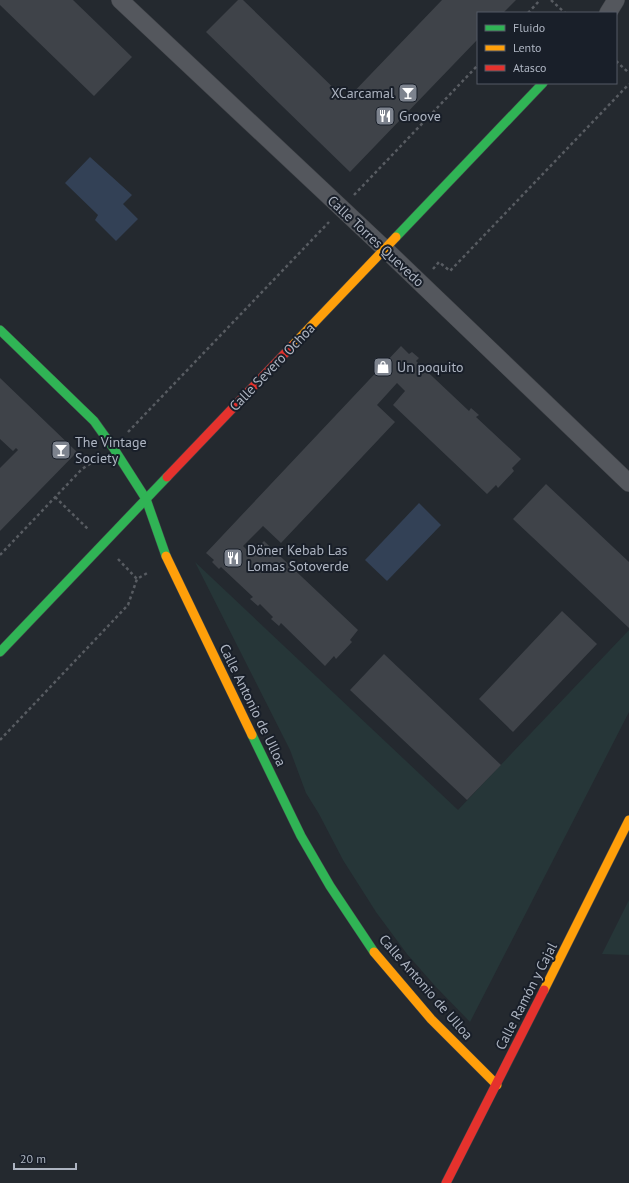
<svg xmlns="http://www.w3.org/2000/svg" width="629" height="1183" font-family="'PT Sans',sans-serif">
  <rect width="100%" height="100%" fill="#24292f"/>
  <g fill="#263638">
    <path d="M195,562L458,810L629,630V712L470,1022L436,987L407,954L376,912L343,860L319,814L306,793L290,750Z"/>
    <path d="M629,900V955L602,954Z"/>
  </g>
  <g fill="#334156">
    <path d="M90,157L132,195L123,204L138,219L116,241L95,220L98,215L65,183Z"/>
    <path d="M419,503L441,525L387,581L365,560Z"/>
  </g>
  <g fill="#3f4349">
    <path d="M0,0H73L132,57L94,96L0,5Z"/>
    <path d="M238,0H243L346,100L442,0H516L503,13H478V39L350,172L206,32Z"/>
    <path d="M401,346L409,354L412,352L419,358L416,361L469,411L471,408L479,415L476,417L521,459L512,468L514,471L498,488L496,485L487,494L393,405L405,391L397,383L377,405L395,422L281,543L263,526L243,546L251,554L264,541L358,630L350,640L352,642L336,659L334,656L325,666L281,623L279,626L271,619L273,617L260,604L258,606L250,599L253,597L221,567L219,569L212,562L214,560L206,553Z"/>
    <path d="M0,378L77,452L0,531V468L18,450L16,448L13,451L0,439Z"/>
    <path d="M546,484L629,562V628L513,519Z"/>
    <path d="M562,611L597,644L513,732L479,699Z"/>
    <path d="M384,654L501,765L467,800L350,690Z"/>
  </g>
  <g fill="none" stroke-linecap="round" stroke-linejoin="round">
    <defs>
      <g id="street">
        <path d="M120,0L385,249L629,483"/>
        <path d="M608,13L616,0"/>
      </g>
      <g id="fast">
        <path d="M396,237L543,83"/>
        <path d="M0,330L94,421L114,449L146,499L166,556"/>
        <path d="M0,652L167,477"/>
        <path d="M252,735L301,836L330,886L374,952"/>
      </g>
      <g id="slow">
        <path d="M292,346L396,237"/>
        <path d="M166,556L252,735"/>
        <path d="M374,952L431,1019L497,1085"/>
        <path d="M544,990L629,820"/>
      </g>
      <g id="jam">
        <path d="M167,477L292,346"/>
        <path d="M446,1183L544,990"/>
      </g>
    </defs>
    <use href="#street" stroke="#404348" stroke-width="18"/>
    <use href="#fast" stroke="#404348" stroke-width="10"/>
    <use href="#slow" stroke="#404348" stroke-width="10"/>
    <use href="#jam" stroke="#404348" stroke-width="10"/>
    <g stroke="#585c62" stroke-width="2.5" stroke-dasharray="3 3" stroke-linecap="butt">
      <path d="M551,0L565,13"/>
      <path d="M528,13L540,0"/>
      <path d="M616,61L629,73"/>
      <path d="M354,195L478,65"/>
      <path d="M433,269L439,262L450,271L629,84"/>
      <path d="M128,432L329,222"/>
      <path d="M55,497L88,529"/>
      <path d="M0,555L82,469L96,460"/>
      <path d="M118,559L137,579L149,572"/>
      <path d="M0,740L128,605L137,579"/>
    </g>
    <use href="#street" stroke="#54575d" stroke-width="17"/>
    <use href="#fast" stroke="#30b455" stroke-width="9"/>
    <use href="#slow" stroke="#ff9f0a" stroke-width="9"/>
    <use href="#jam" stroke="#e5322d" stroke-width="9"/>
  </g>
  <defs>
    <symbol id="bar-square" viewBox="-11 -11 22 22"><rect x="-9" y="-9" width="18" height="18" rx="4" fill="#7d838e" stroke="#191f29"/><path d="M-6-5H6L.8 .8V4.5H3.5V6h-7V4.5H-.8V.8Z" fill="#fff"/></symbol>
    <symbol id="restaurant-square" viewBox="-11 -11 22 22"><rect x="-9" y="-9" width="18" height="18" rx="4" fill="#7d838e" stroke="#191f29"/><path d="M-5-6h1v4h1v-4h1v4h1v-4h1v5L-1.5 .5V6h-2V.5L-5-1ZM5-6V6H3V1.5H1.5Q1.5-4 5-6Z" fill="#fff"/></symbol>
    <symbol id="shop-square" viewBox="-11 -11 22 22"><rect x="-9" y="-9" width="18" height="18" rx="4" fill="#7d838e" stroke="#191f29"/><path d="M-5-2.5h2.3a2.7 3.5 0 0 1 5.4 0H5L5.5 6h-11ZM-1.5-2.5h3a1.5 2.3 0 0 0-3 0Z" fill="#fff"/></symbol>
  </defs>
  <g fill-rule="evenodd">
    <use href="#bar-square" x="397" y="82" width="22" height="22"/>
    <use href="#restaurant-square" x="374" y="105" width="22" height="22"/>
    <use href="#shop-square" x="372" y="356" width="22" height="22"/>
    <use href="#bar-square" x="50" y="439" width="22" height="22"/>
    <use href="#restaurant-square" x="222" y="547" width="22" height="22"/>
  </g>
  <g text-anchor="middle" stroke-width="4" stroke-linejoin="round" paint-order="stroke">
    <g font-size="14" fill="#adb4c1" stroke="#191f29" text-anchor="start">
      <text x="394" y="98" text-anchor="end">XCarcamal</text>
      <text x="399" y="121">Groove</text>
      <text x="397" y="372">Un poquito</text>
      <text x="75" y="447">The Vintage<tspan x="75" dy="16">Society</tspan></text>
      <text x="247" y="555">Döner Kebab Las<tspan x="247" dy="16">Lomas Sotoverde</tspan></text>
    </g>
    <g font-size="14" fill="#adb4c1" stroke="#191f29">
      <text transform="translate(376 241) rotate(43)" y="5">Calle Torres Quevedo</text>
      <text transform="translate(272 367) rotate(-46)" y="5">Calle Severo Ochoa</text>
      <text transform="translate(253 705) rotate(64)" y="5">Calle Antonio de Ulloa</text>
      <text transform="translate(426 987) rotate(49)" y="5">Calle Antonio de Ulloa</text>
      <text transform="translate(526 996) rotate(-63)" y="5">Calle Ramón y Cajal</text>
    </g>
  </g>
  <rect x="477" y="12" width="140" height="72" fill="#191f29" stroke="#545b66"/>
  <rect x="485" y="25" width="20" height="6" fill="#30b455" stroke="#545b66"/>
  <text x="513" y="32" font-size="12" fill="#adb4c1">Fluido</text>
  <rect x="485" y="45" width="20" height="6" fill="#ff9f0a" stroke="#545b66"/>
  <text x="513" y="52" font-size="12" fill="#adb4c1">Lento</text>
  <rect x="485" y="65" width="20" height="6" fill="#e5322d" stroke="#545b66"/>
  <text x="513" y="72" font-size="12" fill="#adb4c1">Atasco</text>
  <path d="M14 1163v6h62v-6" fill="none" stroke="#adb4c1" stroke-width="2"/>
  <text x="20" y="1163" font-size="12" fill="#adb4c1" stroke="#191f29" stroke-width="3" paint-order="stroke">20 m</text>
</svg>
